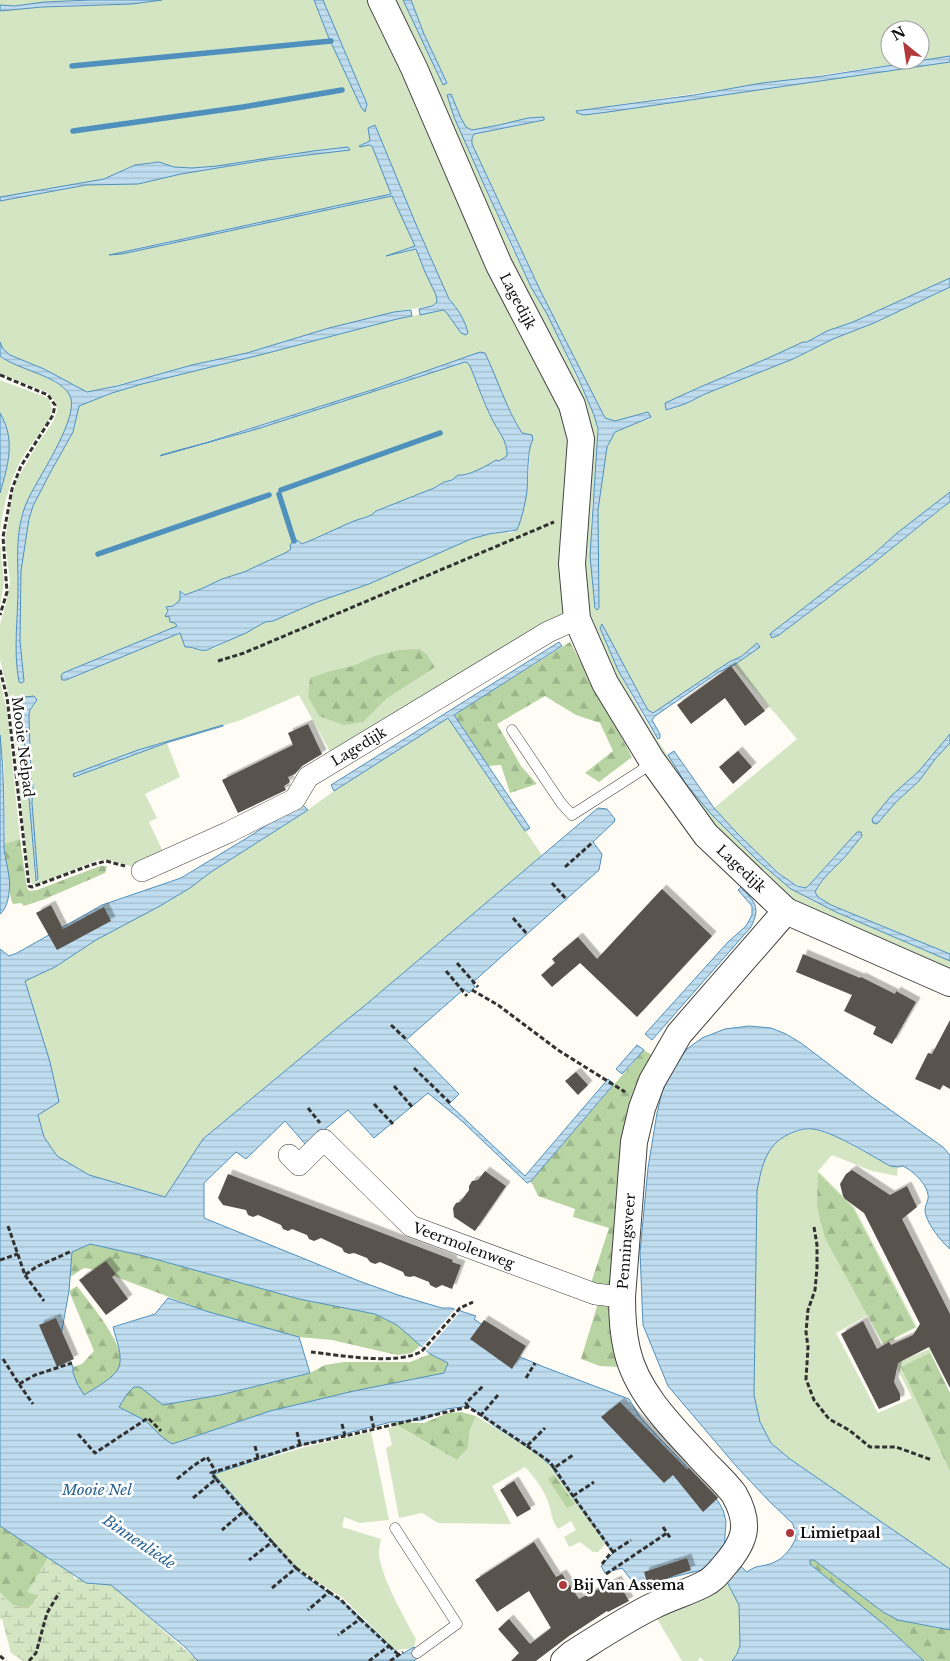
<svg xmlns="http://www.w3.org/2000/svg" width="950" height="1661" font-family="'Libre Baskerville',serif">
  <defs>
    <pattern id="forest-firs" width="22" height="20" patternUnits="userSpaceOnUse" patternTransform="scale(1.25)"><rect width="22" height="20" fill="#b8d4a3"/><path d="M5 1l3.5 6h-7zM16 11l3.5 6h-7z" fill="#9db58b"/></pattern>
    <pattern id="wetland-marsh" width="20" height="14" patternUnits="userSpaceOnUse" patternTransform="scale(1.25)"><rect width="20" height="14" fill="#d3e5c2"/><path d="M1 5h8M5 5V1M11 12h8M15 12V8" fill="none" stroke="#b4c3a6"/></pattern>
    <pattern id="water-rules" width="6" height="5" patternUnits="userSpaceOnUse" patternTransform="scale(1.25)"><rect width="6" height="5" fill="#bfddef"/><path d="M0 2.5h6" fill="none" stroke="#a3bdcc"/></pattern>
    <filter id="shadow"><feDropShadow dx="4.5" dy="-4.5" stdDeviation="0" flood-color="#0004"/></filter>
  </defs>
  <rect width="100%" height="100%" fill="#fefcf5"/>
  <g fill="#d3e5c2" fill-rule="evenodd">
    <path d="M0,0H91C75,1 59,1 43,2C30,4 13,10 0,5Z"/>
    <path d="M162,0H314L328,36L361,107L366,112L367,104L323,0H373L561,404L571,441L568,615L333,757L299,695L241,720L167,743L180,777L145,794L157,818L149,822L166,858L135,868L111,860H98L41,883L32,885L28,870L12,714L9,696L0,660V624L6,604L10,582L5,541L12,496L18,478L38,443L53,422L57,411L56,402L47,392L0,374V356C17,369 63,378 71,397C80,420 36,481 26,504C15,530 18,559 18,586C18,602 16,617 16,632C15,648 17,665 19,681H24L20,641L21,571L29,519L33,506L50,473L73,432L79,406L112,393L142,384L264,354L397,319L443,310L446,312L461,333L466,326L457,308L449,299L413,218L375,125L369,127L368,129L370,141L359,146H372L391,194L143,247L109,256L393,196L415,246L387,256L416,249L425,272L436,295L437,302L430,306L394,312L329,328L247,353L192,365L95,391H83L44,369L10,355L3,349L0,342V201L86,185L138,184L181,174L266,160L349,150L348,147L313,151L217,166L192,168L174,167L154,162L135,165L104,179L0,197V11L42,7L132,4ZM480,352L496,379L504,400L522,433L529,434C531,467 528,499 517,530L510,533L506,532L489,534L471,539L369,584L317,602L273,621L265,622L215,648L202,651L188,647L185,644L181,633L66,680L63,673L177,626L166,613L168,611L167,607C175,605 182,603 180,593L182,591L185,595L201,589L222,579L244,572L287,552L291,549L292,542L297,540L301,544L339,529L356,520L373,515L376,511L385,507L401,502L409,499L413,495L421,494L444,482L481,469L496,460L499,461L507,456C508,441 497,429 491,417C482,401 477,383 470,366L468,363L465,362L224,439L198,446L182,449L378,388ZM25,697L37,700L29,713L31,780L33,785L32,803L38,879L35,880L26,752L21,703Z"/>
    <path d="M391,0H403L444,84L447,82L424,34L411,0H950V56L576,111L645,106L680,101L950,62V278L853,322L827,331L807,342L688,392L665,404L667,410L685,404L705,394L793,359L833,339L874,323L950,287V492L897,533L875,553L776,629L779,635L866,569L950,502V734L919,771L891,796L877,824L896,802L919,781L936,758L950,743V954L831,905L818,897L815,892C821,880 829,873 838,864C847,856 854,845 862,836L861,832H857L806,888C778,881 734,830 714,808L797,739L734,665L760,647L757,644L742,656L729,662L653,713L648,710L644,703L602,625L600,628C631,706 677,778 735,838C758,862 782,884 811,900L950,961V971L784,898L681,791L597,649L580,587L588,454L526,298ZM890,30H920V60H890ZM447,95L466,127L472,130L539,117L544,120L474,134L472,138V144L541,292L605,418L615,421L648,412L650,419L635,422L615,432L607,446L598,510L599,608H595C591,574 590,541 592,507C595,477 603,445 594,415L547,314L531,287L512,248L454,117Z"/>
    <path d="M0,380L48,398C51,403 53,407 51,413C48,425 31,444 24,455C10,478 3,507 0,533V493L7,463L6,424L0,413Z"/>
    <path d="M0,542L4,582L0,607Z"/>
    <path d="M0,680L7,711L20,839L4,844L5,830L4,767L0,735Z"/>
    <path d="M448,718L542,855L363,1007L344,1022L203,1139L165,1197L89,1175L57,1156L44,1137L38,1115L59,1102L56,1092L55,1082L25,981L55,967L96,940L190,888L211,872L308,810L334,791Z"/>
    <path d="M813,1129L833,1135L890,1166L898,1167L897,1176L872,1171L832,1155L818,1171L854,1207L917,1327L884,1344L868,1315L836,1333L878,1413L912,1398L895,1364L929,1349L950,1393V1569L790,1459L771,1443L760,1422L754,1395L757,1191C765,1152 770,1134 813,1129Z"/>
    <path d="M476,1416L535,1452L549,1465L600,1532L605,1545L598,1552H593L580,1542L569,1547L564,1537L576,1530L571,1521L558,1529C550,1518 552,1511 547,1499C544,1490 532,1474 525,1467L492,1486L511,1524L438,1523L422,1513L399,1518L386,1448L392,1445L388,1428L397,1426L457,1460L468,1448L470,1430Z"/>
    <path d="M371,1432L389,1520L360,1523L344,1517L342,1527L381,1539C380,1544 379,1550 379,1555C382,1579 404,1617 416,1639L414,1647C408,1650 403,1648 396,1651L343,1598L296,1568L213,1474L305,1447Z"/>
    <path d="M727,1582L739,1605L740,1645L737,1654L732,1661H704L700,1657L698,1661H682L653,1612Z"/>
  </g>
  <g fill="url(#forest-firs)">
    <path d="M570,642L632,757L599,782L585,773L613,751L600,723L576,715L545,696L497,724L521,766L537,784L510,793L501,765L488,766L454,715Z"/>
    <path d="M420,649L427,655L435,667L386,699L363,722L344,725L319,716L308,697L310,678L330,671L353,666L375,656L399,650Z"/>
    <path d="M20,839L27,888L29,891L37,890L100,866H107L105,873L45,899L24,906L21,903L13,904C8,895 6,857 4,844Z"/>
    <path d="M644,1050L653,1056L610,1286L591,1283L609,1228L573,1217L575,1209L538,1196L531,1181Z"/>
    <path d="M818,1173L853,1208L915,1327L883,1344L825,1238L817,1206Z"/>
    <path d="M90,1244L144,1256L299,1299L375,1314L397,1325L421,1345L412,1353L397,1355L332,1340L299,1337L208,1312L101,1271L84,1268L70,1277L72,1251Z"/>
    <path d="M77,1286C90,1304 126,1344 120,1366C117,1377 93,1389 84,1395C79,1386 73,1378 73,1367L82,1364L94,1351L69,1291Z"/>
    <path d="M598,1303L609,1306L614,1312L618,1367L600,1366L581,1359Z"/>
    <path d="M930,1353L950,1393V1471L901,1367Z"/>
    <path d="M430,1354L448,1363L444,1373L354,1391L270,1411L172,1444L162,1437L146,1421L119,1407L127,1394L134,1387L140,1386L163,1405L220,1395L310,1373L325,1365L344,1362H410Z"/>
    <path d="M461,1412L476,1416L470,1430L468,1448L457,1460L391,1422L424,1423L448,1413Z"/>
    <path d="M554,1475L575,1504L567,1508L548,1479Z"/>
    <path d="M0,1524L51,1553L28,1592L40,1595L28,1609L13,1605L0,1593Z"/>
    <path d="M810,1560H814L883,1612L898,1620L950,1630V1661H924L886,1626L810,1564Z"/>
  </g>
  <path fill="url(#wetland-marsh)" d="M51,1553L67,1565L75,1579L83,1577L86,1583L111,1584L198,1661H23L11,1653L2,1619H0V1594L13,1605L28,1609L40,1596L27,1592Z"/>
  <g fill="url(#water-rules)" stroke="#4f90bd" fill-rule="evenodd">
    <path d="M91,0H162L132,4L42,7L0,11V5L15,6L44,2Z"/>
    <path d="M314,0H323L367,104L365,112L361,107L328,36Z"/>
    <path d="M403,0H411L424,34L447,83L443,85Z"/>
    <path d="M950,56V62L608,112L584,115L577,113L576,111L694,95L762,83L823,76Z"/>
    <path d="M451,94L461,118L466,127L472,130L499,125L528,118L544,117V120L474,134L472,138V144L541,292L605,418L615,421L648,412L651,417L615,432L607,447L598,510L599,608L597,610L595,608L590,556L598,429L594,415L578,378L547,314L531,287L485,187L454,117L447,95Z"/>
    <path d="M375,125L415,222L449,299C458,309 465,320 468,333L466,335L461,333L446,312L443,310L420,315L419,309L432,306L437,302L436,295L425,272L416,249L386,256L415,246L392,196L122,254L109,255L391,194L372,146L369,145L360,147L359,146L370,141L368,128Z"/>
    <path d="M348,147L350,150L266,160L181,174L138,184L86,185L0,201V197L6,196L104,179L135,165L159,162L174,167L192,168L217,166L313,151Z"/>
    <path d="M950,278V287L874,323L833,339L793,359L705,394L685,404L666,410L665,403C711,381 758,364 803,342H807L827,331L853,322Z"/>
    <path d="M411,310L412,316L397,319L264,354L142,384L112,393L79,406L73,432L50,473L33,506L29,519L21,571L20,641L24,681L22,683L19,682C13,650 18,619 18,587C18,559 15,532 26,504C35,481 83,415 69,394C57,375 18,370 0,356V342L3,349L10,355L44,369L87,392L117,386L192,365L247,353L329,328L394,312Z"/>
    <path d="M480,352L485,353C498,380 506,408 522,433L532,435L533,440C527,447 528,480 527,491C525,505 522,518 517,530L489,534L471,539L369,584L317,602L273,621L265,622L246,633L207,650C199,652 193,646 185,647L180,633L66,680H62L61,676L63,673L177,626L175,623L170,622L169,616L166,617L165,616L168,611L166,607L173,606L180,600V591L185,595L201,589L222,579L244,572L287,552L291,549L290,546L292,542L297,540L302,544C320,537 337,528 354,521C362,518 371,517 376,511L434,488L444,482L452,480L458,475C467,477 488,465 496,460L499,461L507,456C508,441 497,430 491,417C483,401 477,383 470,366L468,363L465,362L257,429L160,456L161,455L208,442L378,388Z"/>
    <path d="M0,413C16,440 8,465 0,493Z"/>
    <path d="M950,492V502L943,507L866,569L779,635L772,638L770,634L771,633L875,553L897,533Z"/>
    <path d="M602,624L644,703L648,710L653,713L729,662L742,656L757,643L760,647L734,665L719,672L655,716L652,720L660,734V738L658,739L618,670L600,628Z"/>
    <path d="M559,642L562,646L454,715L530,828L525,831L448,718L334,791L331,785Z"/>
    <path d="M34,696L37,700L30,710L29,715L31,782L33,785L32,803L38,879L36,881L21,703L25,697Z"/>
    <path d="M223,725V726L166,743L74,777L73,774L138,750Z"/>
    <path d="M950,734V743L936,758L919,781L896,802L877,824L873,823L872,819L891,796L919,771Z"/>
    <path d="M0,735C4,772 4,807 4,843C4,860 12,877 9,893C8,901 6,909 0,914Z"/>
    <path d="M674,751L714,808L735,831L778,873L797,886L806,888L811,883L857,832H861L862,836C854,845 847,856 838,864C829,873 821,880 815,892L818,897L831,905L950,954V961L836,912L791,889L758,861L711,814L686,784L668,755Z"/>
    <path d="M303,805L308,810L211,872L190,888L160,906L96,940L55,967L25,981L50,1062L59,1102L38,1115L44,1137L57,1156L89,1175L165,1197L203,1139L344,1022L363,1007L598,808L607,809L615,819L614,822L593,842L602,854L599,870L472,983L475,987L469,993L464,989L406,1040L459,1094L449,1104L525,1176L608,1079L614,1084L531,1181L527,1183L463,1122L428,1093L374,1138L348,1110L306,1145L285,1121L246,1159L236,1152L204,1183V1218L359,1281L398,1295L442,1308H451L476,1316L474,1319L519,1350L518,1356L544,1367L629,1399L640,1417L661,1440L700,1480L718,1501L723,1510L726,1521L724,1551L747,1572C755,1566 757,1567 766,1565C781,1562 790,1551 796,1538L793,1524L769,1501L736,1466L668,1386L643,1325L640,1252L648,1168L657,1113L662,1092L673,1068L687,1049L702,1038L725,1029L749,1026L771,1028L786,1034L801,1043L872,1097L943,1147L950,1155V1249C941,1242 925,1221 925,1210C925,1206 927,1203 928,1199C930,1186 913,1171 903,1166L898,1167L890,1166C872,1156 832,1131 813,1129C808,1128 799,1130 794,1132C766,1142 762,1165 757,1191L754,1395L760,1422L771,1443L790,1459L950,1569V1630L898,1620L883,1612L814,1560H810V1564L886,1626L924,1661H732L737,1654L740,1645L739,1605L727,1582L710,1568L636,1586L622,1568L605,1573L601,1566L613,1553L550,1465L535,1452L496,1427L469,1406L447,1409L422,1420L391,1422L309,1443L214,1474L301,1574L347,1605L400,1655L414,1647L420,1656L414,1661H198L185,1647L111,1585L86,1583L0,1526V949L9,956L17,953L102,905L181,878L255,833L279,816ZM90,1244L144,1256L299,1299L375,1314L397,1325L430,1354L448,1363L444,1373L354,1391L270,1411L172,1444L162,1437L146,1421L119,1407L127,1394L134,1387H140L163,1405L220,1395L310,1373L299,1337L209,1312L168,1298L155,1314L113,1327C116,1339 123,1356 119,1367C115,1378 93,1389 84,1395L77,1383L73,1373V1367L60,1341L69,1291L72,1252Z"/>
    <path d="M741,887C755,903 761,906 751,927L652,1040L645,1034L728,942L746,926L752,915V906L738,890Z"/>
    <path d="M637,1045L644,1050L622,1074L616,1069Z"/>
  </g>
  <path fill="#fefcf5" d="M456,1308L460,1312L426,1351L422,1347Z"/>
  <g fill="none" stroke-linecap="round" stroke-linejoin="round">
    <g stroke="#4f90bd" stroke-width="5.5">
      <path d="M72,66L331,41"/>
      <path d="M73,131L243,107L342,90"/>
      <path d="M281,490L440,433"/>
      <path d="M279,494L294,541"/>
      <path d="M98,554L269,495"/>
    </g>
  </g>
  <g fill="#58524e" filter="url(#shadow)">
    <path d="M731,666L765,711L745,726L725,698L691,724L677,705Z"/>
    <path d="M308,724L322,754L302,766L295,774L288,777L290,782L284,786L286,790L238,813L222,780L293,745L288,733Z"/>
    <path d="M738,751L752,767L733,784L719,767Z"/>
    <path d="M662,889L712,936L637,1017L580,963L552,987L541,975L555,963L552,959L578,937L597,959Z"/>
    <path d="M51,905L63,929L104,907L111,921L57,950L36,913Z"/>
    <path d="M803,954L860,978L861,977L895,994L896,991L916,1002L892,1044L873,1034L876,1027L844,1011L852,995L796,972Z"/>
    <path d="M950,1020V1089L943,1085L940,1090L915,1079L928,1053L932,1054Z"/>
    <path d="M576,1072L588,1085L578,1095L565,1081Z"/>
    <path d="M852,1170L890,1195L907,1186L917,1207L902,1219L950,1314V1388L929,1347L898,1363L894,1382L900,1394V1400L879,1409L841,1334L863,1321L877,1349L889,1342L891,1345L913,1335L920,1324L864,1213L845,1199L843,1196L840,1184L846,1174Z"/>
    <path d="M485,1171L506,1186L475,1231L454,1217L453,1208L456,1203L460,1202L469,1190V1186L472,1181L478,1180Z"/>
    <path d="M228,1174L453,1260L452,1262L461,1265L452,1289L442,1285L436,1288L430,1285L429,1282L414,1276L410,1277L405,1276L403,1272L380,1262L375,1264L370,1262L367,1258L354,1253L349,1254L344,1252L342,1248L321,1238L314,1241L309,1239L307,1235L292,1229L288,1231L283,1229L281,1225L258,1215L253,1217L248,1215L246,1210L223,1205L218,1198Z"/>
    <path d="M106,1261L116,1274L112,1277L128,1299L106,1315L79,1280Z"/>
    <path d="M56,1318L74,1359L57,1367L39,1325Z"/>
    <path d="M484,1320L526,1346L512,1369L470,1339Z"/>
    <path d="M620,1402L687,1469L689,1468L718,1498L703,1512L673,1475L664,1483L601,1417Z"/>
    <path d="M514,1481L531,1509L517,1517L500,1490Z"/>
    <path d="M534,1542L556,1577L562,1574L579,1599L617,1580L629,1601L608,1612L607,1611L569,1636L536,1661H511L519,1653L498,1629L509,1619L530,1644L551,1628L529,1591L497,1612L475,1580Z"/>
    <path d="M687,1558L691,1570L648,1585L644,1572Z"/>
  </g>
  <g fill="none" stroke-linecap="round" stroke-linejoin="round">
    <defs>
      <g id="service">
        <path d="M512,730L561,803L572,815L642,770L650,760"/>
        <path d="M395,1528L457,1624L417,1653"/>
      </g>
      <g id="minor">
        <path id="s1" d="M142,871L229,832L295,799L308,777L548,632L577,619"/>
        <path id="s2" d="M289,1155L299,1165L324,1140L411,1226L595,1294L622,1297"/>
      </g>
      <g id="tertiary">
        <path id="s3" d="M381,0L414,68L499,265L572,405L581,439L572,564L577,619L605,683L651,759L706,835L786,911L950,983"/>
        <path id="s4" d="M564,1661L572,1654C599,1637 626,1619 655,1605C671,1597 689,1592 704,1584C713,1580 718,1573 724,1566C746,1541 751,1524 734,1494C723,1479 709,1468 697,1454C670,1425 636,1391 627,1350C623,1333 622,1315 622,1297L634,1142L642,1108L652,1081L679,1034L786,911"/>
      </g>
    </defs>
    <use href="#service" stroke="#434343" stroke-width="11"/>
    <use href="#minor" stroke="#434343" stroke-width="22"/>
    <use href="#tertiary" stroke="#434343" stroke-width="28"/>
    <g stroke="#323232" stroke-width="3" stroke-dasharray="5 2.5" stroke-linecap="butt">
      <path d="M0,375L48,395L55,405L53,415L21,466L12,489L3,537L7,592L0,615"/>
      <path d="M218,661L244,653L554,522"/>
      <path d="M0,670L7,697L29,886L32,887L91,865L106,861L125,866"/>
      <path d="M565,867L593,842"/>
      <path d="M552,883L567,900"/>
      <path d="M513,918L527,934"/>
      <path d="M457,963L478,987"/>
      <path d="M446,971L467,996"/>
      <path d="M472,990L498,1005L558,1050L625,1092"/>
      <path d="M391,1025L407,1040"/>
      <path d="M414,1068L451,1104"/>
      <path d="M394,1086L413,1108"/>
      <path d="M374,1104L394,1125"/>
      <path d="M308,1108L320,1123"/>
      <path d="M8,1226L25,1275L36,1267L72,1251"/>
      <path d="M814,1227L817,1245V1268L815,1290L808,1310L806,1332L808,1347L806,1379L814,1400L829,1419L849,1430L870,1447H896L932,1460"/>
      <path d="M0,1260L18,1254"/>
      <path d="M25,1275L44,1301"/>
      <path d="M311,1352C339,1355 398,1366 422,1351L460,1308L473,1302"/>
      <path d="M3,1359L19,1384L35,1375L72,1363"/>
      <path d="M526,1378L535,1363"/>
      <path d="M19,1384L33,1404"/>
      <path d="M498,1395L481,1415L527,1446L545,1428"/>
      <path d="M468,1407L466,1403L484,1385"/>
      <path d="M371,1416L374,1429"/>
      <path d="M342,1424L345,1436L468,1407L481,1415"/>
      <path d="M297,1432L300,1445"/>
      <path d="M78,1434L95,1453L148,1418L161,1431"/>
      <path d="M255,1446L258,1458"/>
      <path d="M527,1446L550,1462L554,1468L573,1455"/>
      <path d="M554,1468L573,1496L613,1552"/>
      <path d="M177,1479L193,1466L207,1457L216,1472"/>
      <path d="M216,1479L244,1511L222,1530"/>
      <path d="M573,1496L594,1482"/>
      <path d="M193,1498L216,1479L211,1473L300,1445L345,1436"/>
      <path d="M244,1511L272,1542L249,1560"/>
      <path d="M663,1527L671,1539"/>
      <path d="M602,1564L610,1554L631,1540"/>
      <path d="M296,1568L329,1592L308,1610"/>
      <path d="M606,1574L667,1533"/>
      <path d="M272,1588L296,1568L272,1542"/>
      <path d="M329,1592L341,1600L360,1619L338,1635"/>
      <path d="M360,1619L389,1646L369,1661"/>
      <path d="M389,1646L399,1655"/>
      <path d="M0,1656L6,1661"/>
      <path d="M29,1661L36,1653L47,1613L59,1593"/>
      <path d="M390,1661L403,1652"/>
    </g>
    <use href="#service" stroke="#fff" stroke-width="10"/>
    <use href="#minor" stroke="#fff" stroke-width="21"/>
    <use href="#tertiary" stroke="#fff" stroke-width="26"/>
  </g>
  <g fill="#b0393c" stroke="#fff" stroke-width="2">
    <circle cx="790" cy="1533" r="5"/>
    <circle cx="563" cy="1585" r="5"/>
  </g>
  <g text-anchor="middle" stroke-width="5" stroke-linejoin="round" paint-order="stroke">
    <g font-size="14" fill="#101010" stroke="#fff">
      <text dy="5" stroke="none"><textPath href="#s3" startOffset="331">Lagedijk</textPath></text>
      <text transform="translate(23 747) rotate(83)" y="5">Mooie Nelpad</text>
      <text dy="5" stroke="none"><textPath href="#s1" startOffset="254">Lagedijk</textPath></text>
      <text dy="5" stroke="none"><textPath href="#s3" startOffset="965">Lagedijk</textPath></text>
      <text dy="5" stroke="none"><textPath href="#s4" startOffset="558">Penningsveer</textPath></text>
      <text dy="5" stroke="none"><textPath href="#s2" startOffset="228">Veermolenweg</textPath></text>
    </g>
    <g font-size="14" font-weight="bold" fill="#101010" stroke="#fff" text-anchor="start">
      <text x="800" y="1538">Limietpaal</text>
      <text x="573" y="1590">Bij Van Assema</text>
    </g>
    <g font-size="15" font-style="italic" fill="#286394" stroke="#fff">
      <text x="97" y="1495">Mooie Nel</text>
      <text transform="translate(139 1542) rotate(34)" y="5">Binnenliede</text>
    </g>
  </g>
  <g transform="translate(905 45) rotate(330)"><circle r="24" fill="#ffffff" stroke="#9f9f9f"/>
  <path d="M0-4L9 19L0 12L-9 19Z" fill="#b0393c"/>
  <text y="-8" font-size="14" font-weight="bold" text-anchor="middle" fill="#101010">N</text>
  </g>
</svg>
